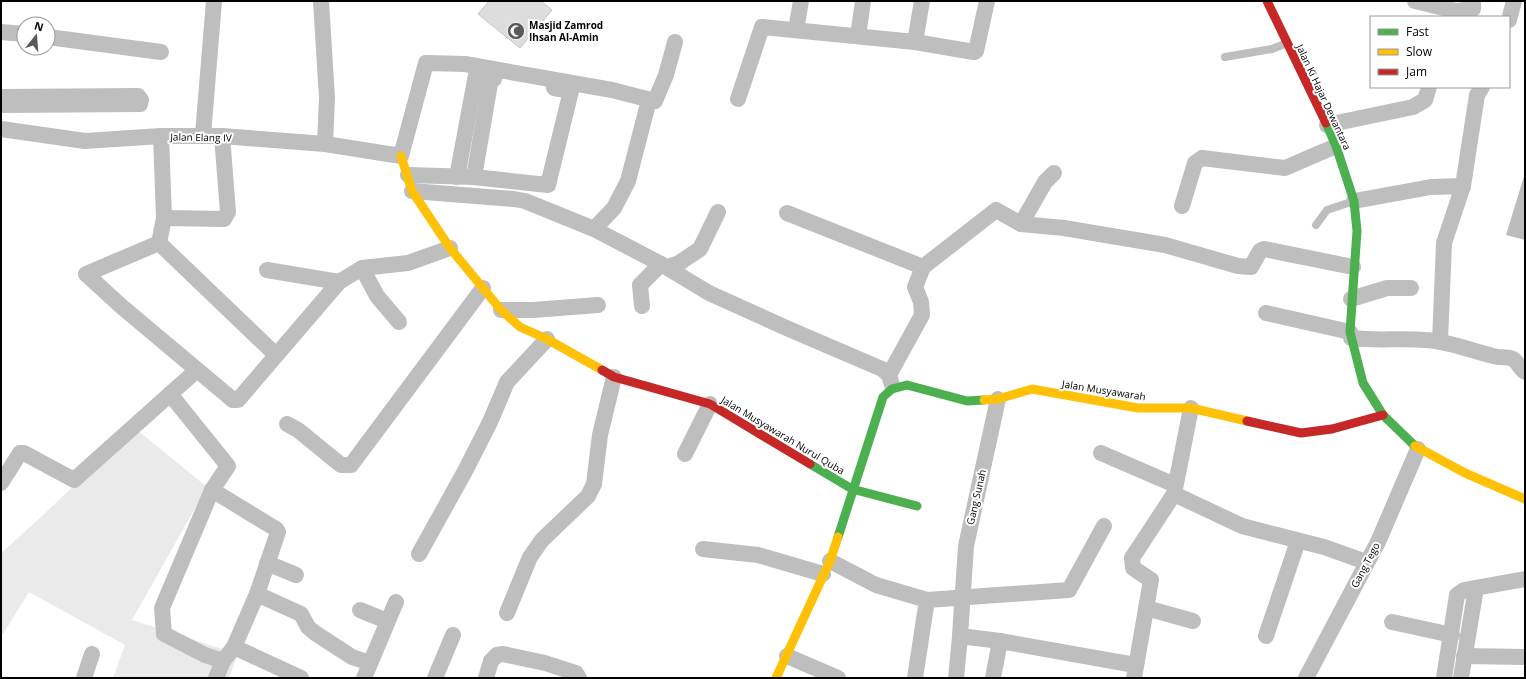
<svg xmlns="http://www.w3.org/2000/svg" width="1526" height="679" font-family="'Open Sans',sans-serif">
  <rect width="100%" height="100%" fill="#fff"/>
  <path fill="#eaeaea" d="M136,429L207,487L132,620L238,654L229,678H113L125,645L29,592L3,634H1V553C47,513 90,469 136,429Z"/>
  <path fill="#bcbcbc" d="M1525,173V240L1506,235Z"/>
  <path fill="#ddd" stroke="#c5c5c5" d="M489,1H541L552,10L520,48L478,14Z"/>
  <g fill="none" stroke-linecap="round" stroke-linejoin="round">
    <g stroke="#bebebe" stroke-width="8">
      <path d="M1225,57L1272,49L1287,43"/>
      <path d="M1316,225L1327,210L1354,201"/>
    </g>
    <g stroke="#bebebe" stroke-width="16">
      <path d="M321,1L327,98L325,144"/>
      <path d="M1415,1L1456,11L1473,9V1"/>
      <path d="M1509,20L1514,1"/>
      <path d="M796,30L801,1"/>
      <path d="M1,32L24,34"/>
      <path d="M858,36L863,1"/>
      <path d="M48,37L161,52"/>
      <path d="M915,42L922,1"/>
      <path d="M1,97L138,96L141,100L140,104L1,105"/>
      <path d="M738,99L762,27L915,42L974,52L976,51L987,1"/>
      <path d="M1327,125L1413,107L1425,100L1429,87"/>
      <path d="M1,129L85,141L161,136H222L325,144L401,156L426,63L465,64L612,90L655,101L666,75L675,42"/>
      <path d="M203,135L214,1"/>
      <path d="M408,175L474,177L548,185L571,91L554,88"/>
      <path d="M457,177L476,75L494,79"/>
      <path d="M474,177L491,78"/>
      <path d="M412,191L514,199L525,201L594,229L661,264L709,293L791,330L882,369L889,375L892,385"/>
      <path d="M1354,201L1431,187L1463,186"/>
      <path d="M1182,206L1195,163L1202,158L1285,168L1336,146"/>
      <path d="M787,213L923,267"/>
      <path d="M164,218L224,219L228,212L222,136"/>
      <path d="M1021,224L1045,182L1054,173"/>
      <path d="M594,229L614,208L628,181L649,100"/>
      <path d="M159,243L86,274L121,306L233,400H238L339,282"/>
      <path d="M159,243L276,355"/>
      <path d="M159,243L164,218L161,136"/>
      <path d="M667,267L679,263L700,249L718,212"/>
      <path d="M362,268L377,296L399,322"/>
      <path d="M267,270L339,282L362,268L408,263L450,248"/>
      <path d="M1351,299L1387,288H1411"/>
      <path d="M642,306L640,285L661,264"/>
      <path d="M501,310H533L598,305"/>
      <path d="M1266,313L1350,332"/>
      <path d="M1351,338C1376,341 1401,338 1425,340C1450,341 1474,352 1498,357C1503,358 1507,356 1513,359C1518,362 1520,369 1525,372"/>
      <path d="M1440,342L1444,243L1463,186L1477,95L1482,87"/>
      <path d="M889,375L922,315L921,302L915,287L923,267L996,210L1021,224L1064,228L1165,245L1238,266L1251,267L1260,251L1264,249L1353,267"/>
      <path d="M170,394L228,466L212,490L162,608L164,634L205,655L223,661"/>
      <path d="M287,424L298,430L341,465H351L483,288"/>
      <path d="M1101,453L1175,485"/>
      <path d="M685,454L710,404"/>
      <path d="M1,483L20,453H24L74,480L197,370"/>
      <path d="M212,490L276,529L278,532L257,594L234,647L223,661L216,678"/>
      <path d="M1174,494L1242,526L1324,547L1366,562"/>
      <path d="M703,549L758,555L823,574"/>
      <path d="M419,554L464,473L490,422L507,382L547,339"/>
      <path d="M830,561L876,585L927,600L1069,590L1104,526"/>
      <path d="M267,563L296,575"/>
      <path d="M257,594L301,614L308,627L315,633L352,657L370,663"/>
      <path d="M1146,608L1193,621"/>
      <path d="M360,610L387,621"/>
      <path d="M507,613L530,557L542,540L588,496L594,484L600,435L614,377"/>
      <path d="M1392,622L1452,635"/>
      <path d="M960,636L966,546L998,399"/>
      <path d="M1266,636L1298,541"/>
      <path d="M234,647L301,678"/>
      <path d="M787,656L838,678"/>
      <path d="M1464,656L1525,657"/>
      <path d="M84,678L92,654"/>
      <path d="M364,678L396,602"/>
      <path d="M435,678L453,635"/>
      <path d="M486,678L491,661L497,655L503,654L545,663L576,673L579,678"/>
      <path d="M915,678L927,600"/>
      <path d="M956,678L960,636L1000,641L1135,665"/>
      <path d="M993,678L1000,641"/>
      <path d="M1134,678L1151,580L1133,568L1132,558L1174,494L1191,408"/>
      <path d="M1306,678L1378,542L1418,449"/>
      <path d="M1444,678L1457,595L1464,590L1525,579"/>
      <path d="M1461,678L1476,588"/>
    </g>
    <g stroke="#4caf50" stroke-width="9">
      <path d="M1326,123L1336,146L1354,201L1357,231L1350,332L1363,383L1383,415L1415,446"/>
      <path d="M810,464L852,489L917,506"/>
      <path d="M838,537L883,397L892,389L907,385L967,401L984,400"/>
    </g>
    <g stroke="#ffc107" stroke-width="9">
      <path d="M401,156L412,191L450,248L501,310L520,327L547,339L602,370"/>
      <path d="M984,400L998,399L1032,389L1138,408H1191L1247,421"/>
      <path d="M1415,446L1465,473L1525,499"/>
      <path d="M776,678L830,561L838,537"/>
    </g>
    <g stroke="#c62828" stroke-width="9">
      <path d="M1267,1L1326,123"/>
      <path d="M602,370L614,377L710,404L810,464"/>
      <path d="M1247,421L1301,433L1332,429L1383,415"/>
    </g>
  </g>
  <defs>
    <symbol id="mosque-disc" viewBox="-11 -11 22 22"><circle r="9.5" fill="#595959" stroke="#fff"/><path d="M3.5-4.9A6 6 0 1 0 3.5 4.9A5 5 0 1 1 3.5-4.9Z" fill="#fff"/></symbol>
  </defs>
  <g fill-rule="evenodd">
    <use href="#mosque-disc" x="506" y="21" width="20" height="20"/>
  </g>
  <g text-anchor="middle" stroke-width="4" stroke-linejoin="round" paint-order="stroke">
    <g font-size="10" font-weight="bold" fill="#000" stroke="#fff" text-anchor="start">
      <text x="529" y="29">Masjid Zamrod<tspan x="529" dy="12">Ihsan Al-Amin</tspan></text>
    </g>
    <g font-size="10" fill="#000" stroke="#fff">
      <text transform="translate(1324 97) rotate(65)" y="4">Jalan Ki Hajar Dewantara</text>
      <text transform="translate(201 137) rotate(1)" y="4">Jalan Elang IV</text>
      <text transform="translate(1104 390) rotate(9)" y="4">Jalan Musyawarah</text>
      <text transform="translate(783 435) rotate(31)" y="4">Jalan Musyawarah Nurul Quba</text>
      <text transform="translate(976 497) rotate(-77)" y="4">Gang Sunah</text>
      <text transform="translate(1365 565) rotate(-62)" y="4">Gang Tego</text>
    </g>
  </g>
  <rect width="1526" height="679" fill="none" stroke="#000000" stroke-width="4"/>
  <rect x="1370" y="16" width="140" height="72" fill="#ffffff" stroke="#999999"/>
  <rect x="1378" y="29" width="20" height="6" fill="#4caf50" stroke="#999999"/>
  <text x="1406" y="36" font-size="12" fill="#000000">Fast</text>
  <rect x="1378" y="49" width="20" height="6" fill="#ffc107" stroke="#999999"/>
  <text x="1406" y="56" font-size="12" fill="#000000">Slow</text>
  <rect x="1378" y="69" width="20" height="6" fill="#c62828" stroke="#999999"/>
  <text x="1406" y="76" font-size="12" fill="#000000">Jam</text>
  <g transform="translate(36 36) rotate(17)"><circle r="19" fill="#ffffff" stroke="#999999"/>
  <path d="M0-3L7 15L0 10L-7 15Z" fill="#595959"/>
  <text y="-6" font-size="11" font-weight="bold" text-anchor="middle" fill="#000000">N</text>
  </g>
</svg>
